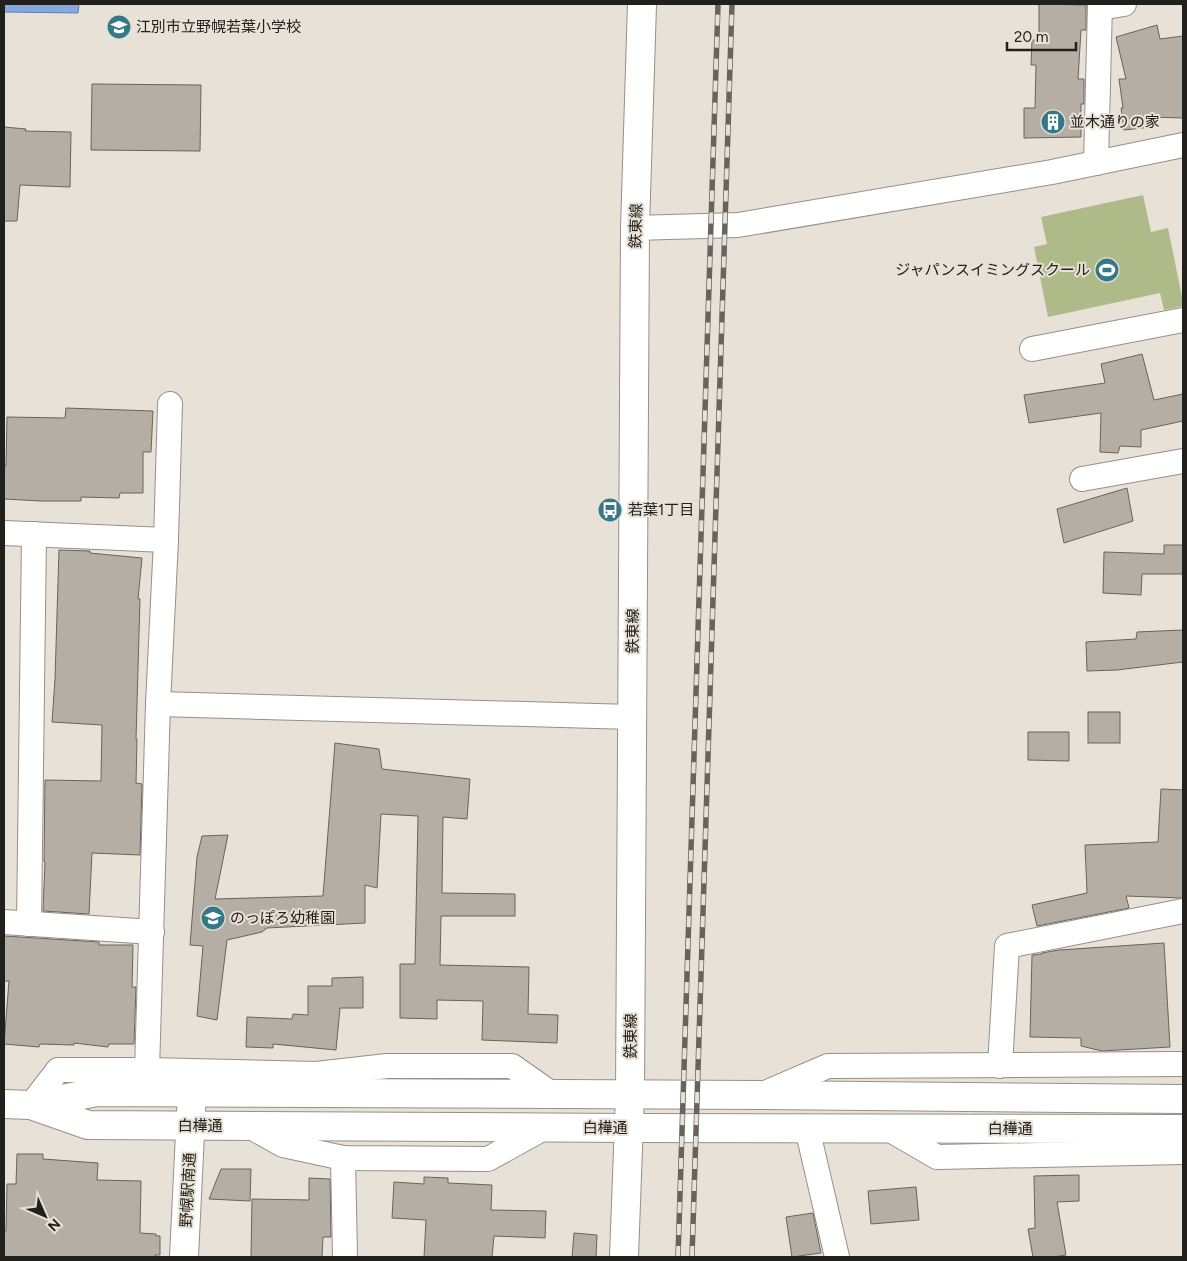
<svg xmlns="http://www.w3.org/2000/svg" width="1187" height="1261" font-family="Figtree,'Noto Sans JP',sans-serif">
  <rect width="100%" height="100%" fill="#e8e1d7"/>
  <path fill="#aebb89" d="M1143,195L1151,232L1168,228L1183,302V306L1164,310L1160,293L1048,317L1034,247L1047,244L1041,217Z"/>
  <path fill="#85a9dd" stroke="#6780a3" d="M4,4H79L78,13L4,12Z"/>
  <g fill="#b4aea4" stroke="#69645b">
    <path d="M1039,4L1086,5V30H1081L1078,79H1084V104H1081V137L1024,138V108H1035L1036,65H1031L1032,40H1039Z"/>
    <path d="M1157,25L1160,39L1183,36V118L1150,117L1152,127L1124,130L1121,108H1123L1119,79H1126L1116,37Z"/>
    <path d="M92,84L201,85L200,151L91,150Z"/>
    <path d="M4,127L26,129L25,131L71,132L70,187L20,185L17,221H4Z"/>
    <path d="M1142,354L1154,400L1183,394V421L1141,430V447L1120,446L1118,453L1100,452L1101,413L1029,423L1024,395L1105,383L1101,364Z"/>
    <path d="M66,408L153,411L151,452H143V493H120L119,498L81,497V501H41L4,499V466H6L7,417L65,418Z"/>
    <path d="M1127,488L1133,521L1064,543L1057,509Z"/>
    <path d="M1164,545H1183V574H1142L1141,595L1103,593L1104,552L1164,554Z"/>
    <path d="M59,550L90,551V553L142,558L138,599H140L136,739H137L136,783L142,784L140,855L92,853L89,914L43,911L45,862H44L45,780L101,781L102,725L52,722L55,679Z"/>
    <path d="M1183,630V662L1117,670L1087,671L1086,642L1136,639L1137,632Z"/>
    <rect x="1088" y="712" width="32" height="31"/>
    <path d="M1028,732H1069V761L1028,760Z"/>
    <path d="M335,743L379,749L382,769L470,779L467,819L443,817L442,893L515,894V916H441L440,965L529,967L528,1014L558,1015L557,1043L482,1040L483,1001L437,1000V1019L400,1018V964H415L418,816L381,814L377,888L365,885V923L267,928L262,932L227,940L217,1020L197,1016L203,946L190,945L197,857L202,836L228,835L215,899L323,896Z"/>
    <path d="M1161,789L1183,790V898L1126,896L1129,908L1037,926L1032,905L1087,893L1085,845L1158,842Z"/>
    <path d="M4,936L99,942V945H133L132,987H136L134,1044H109L108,1047L74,1043V1045L40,1044L39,1047L4,1044L9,981H4Z"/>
    <path d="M1164,943L1170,1047L1102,1051L1081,1046V1038L1030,1037L1032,955L1042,954V953L1059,950Z"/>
    <path d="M363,977V1008H340L336,1050L273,1044V1048L246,1047L247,1017L292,1019L293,1014L308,1015V986H332V978Z"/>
    <path d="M17,1154H43V1159L98,1163L97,1180L141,1181L140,1233L156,1234V1236H160V1255H155V1257H4V1231H6L7,1184H16Z"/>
    <path d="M221,1169H251L250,1201L209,1199Z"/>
    <path d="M1079,1175V1201L1057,1202L1066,1255L1054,1257H1033L1028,1229L1035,1228L1034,1176Z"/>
    <path d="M424,1177L448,1178V1183L492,1185L491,1210L546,1211L545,1238L494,1236L492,1257H424L426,1220L392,1218L394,1182L424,1184Z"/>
    <path d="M309,1178L330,1179L331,1237H323L322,1257H251L252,1199L309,1200Z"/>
    <path d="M916,1187L919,1220L871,1224L868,1191Z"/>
    <path d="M813,1213L821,1253L792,1257L786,1217Z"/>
    <path d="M574,1233L597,1235L596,1257H572Z"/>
  </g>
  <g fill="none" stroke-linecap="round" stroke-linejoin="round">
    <defs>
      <g id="minor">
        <path d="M1100,8L1124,4"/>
        <path d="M1096,163L1100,4"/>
        <path d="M635,228L738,225L1052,172L1183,145"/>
        <path d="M1032,349L1183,320"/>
        <path d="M1082,479L1183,461"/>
        <path d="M4,533L166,540"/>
        <path d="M158,704L632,717"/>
        <path d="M4,922L152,932"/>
        <path d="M29,924L34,534"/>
        <path d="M1000,1066L1007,946L1183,911"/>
        <path d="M147,1070L158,704L166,540L170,404"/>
        <path d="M763,1094L828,1066L1183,1064"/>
        <path d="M31,1105L58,1070H147L316,1074L387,1066H512L552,1094"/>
        <path d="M249,1126L283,1145L343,1158L488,1159L544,1128"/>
        <path d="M807,1128L837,1257"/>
        <path d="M887,1128L937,1157L1183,1152"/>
        <path d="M343,1158L345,1257"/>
      </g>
      <g id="tertiary">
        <path d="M184,1257L192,1092"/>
        <path d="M624,1257L630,1095L635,228L642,4"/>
      </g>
      <g id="secondary">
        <path d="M4,1104L31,1105L97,1092L761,1095L1183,1099"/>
        <path d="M31,1105L88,1125L629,1128L1183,1129"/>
      </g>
    </defs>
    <use href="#minor" stroke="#969086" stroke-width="26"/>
    <use href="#tertiary" stroke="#969086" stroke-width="30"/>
    <use href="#secondary" stroke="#969086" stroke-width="30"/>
    <use href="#minor" stroke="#fff" stroke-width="24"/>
    <use href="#tertiary" stroke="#fff" stroke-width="28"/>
    <use href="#secondary" stroke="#fff" stroke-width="28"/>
    <defs>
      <g id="rail">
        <path d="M678,1257L718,4"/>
        <path d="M692,1257L732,4"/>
      </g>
    </defs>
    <use href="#rail" stroke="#67635d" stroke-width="5.5"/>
    <use href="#rail" stroke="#e8e1d7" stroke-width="4" stroke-dasharray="11" stroke-linecap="butt"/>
  </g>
  <defs>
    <symbol id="school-disc" viewBox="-11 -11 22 22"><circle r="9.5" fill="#357988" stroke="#e8e1d7"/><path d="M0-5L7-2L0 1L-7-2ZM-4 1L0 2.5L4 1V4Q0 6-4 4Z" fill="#fff"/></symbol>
    <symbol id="building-disc" viewBox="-11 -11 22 22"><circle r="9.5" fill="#357988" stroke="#e8e1d7"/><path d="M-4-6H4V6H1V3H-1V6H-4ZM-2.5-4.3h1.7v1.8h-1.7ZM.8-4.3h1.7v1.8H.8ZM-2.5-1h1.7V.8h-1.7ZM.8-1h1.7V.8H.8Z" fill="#fff"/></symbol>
    <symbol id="stadium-disc" viewBox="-11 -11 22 22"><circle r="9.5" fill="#357988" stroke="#e8e1d7"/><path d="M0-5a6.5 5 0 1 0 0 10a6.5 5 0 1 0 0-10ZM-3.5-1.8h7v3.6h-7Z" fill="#fff"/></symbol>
    <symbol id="bus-disc" viewBox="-11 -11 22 22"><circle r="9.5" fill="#357988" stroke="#e8e1d7"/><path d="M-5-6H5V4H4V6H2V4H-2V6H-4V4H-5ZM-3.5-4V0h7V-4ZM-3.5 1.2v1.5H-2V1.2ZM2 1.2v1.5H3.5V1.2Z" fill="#fff"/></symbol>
  </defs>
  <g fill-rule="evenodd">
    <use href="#school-disc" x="105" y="13" width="28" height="28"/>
    <use href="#building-disc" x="1039" y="108" width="28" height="28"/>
    <use href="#stadium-disc" x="1093" y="256" width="28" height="28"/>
    <use href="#bus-disc" x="596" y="496" width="28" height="28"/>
    <use href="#school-disc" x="199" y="904" width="28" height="28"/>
  </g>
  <g text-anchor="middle" stroke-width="4" stroke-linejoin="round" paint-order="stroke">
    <g font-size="15" fill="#22201c" stroke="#e8e1d7" text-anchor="start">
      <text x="136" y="32">江別市立野幌若葉小学校</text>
      <text x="1070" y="127">並木通りの家</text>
      <text x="1090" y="275" text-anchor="end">ジャパンスイミングスクール</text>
      <text x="628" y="515">若葉1丁目</text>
      <text x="230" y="923">のっぽろ幼稚園</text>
    </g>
    <g font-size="15" fill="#22201c" stroke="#e8e1d7">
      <text transform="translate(636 226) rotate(-89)" y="5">鉄東線</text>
      <text transform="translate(633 631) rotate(-90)" y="5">鉄東線</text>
      <text transform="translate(631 1036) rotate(-90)" y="5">鉄東線</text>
      <text x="200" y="1131">白樺通</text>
      <text x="605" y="1133">白樺通</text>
      <text x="1010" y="1134">白樺通</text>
      <text transform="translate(188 1190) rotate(-87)" y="5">野幌駅南通</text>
    </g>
  </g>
  <rect width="1187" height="1261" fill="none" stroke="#22201c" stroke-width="10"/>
  <g transform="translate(45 1216) rotate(135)" stroke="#e8e1d7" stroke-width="4" paint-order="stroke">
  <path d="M0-4L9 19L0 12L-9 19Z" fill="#22201c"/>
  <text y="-8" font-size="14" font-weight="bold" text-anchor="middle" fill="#22201c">N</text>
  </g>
  <path d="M1007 42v8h69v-8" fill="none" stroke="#22201c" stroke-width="2.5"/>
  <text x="1014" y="42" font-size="15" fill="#22201c" stroke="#e8e1d7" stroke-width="4" paint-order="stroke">20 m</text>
</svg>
